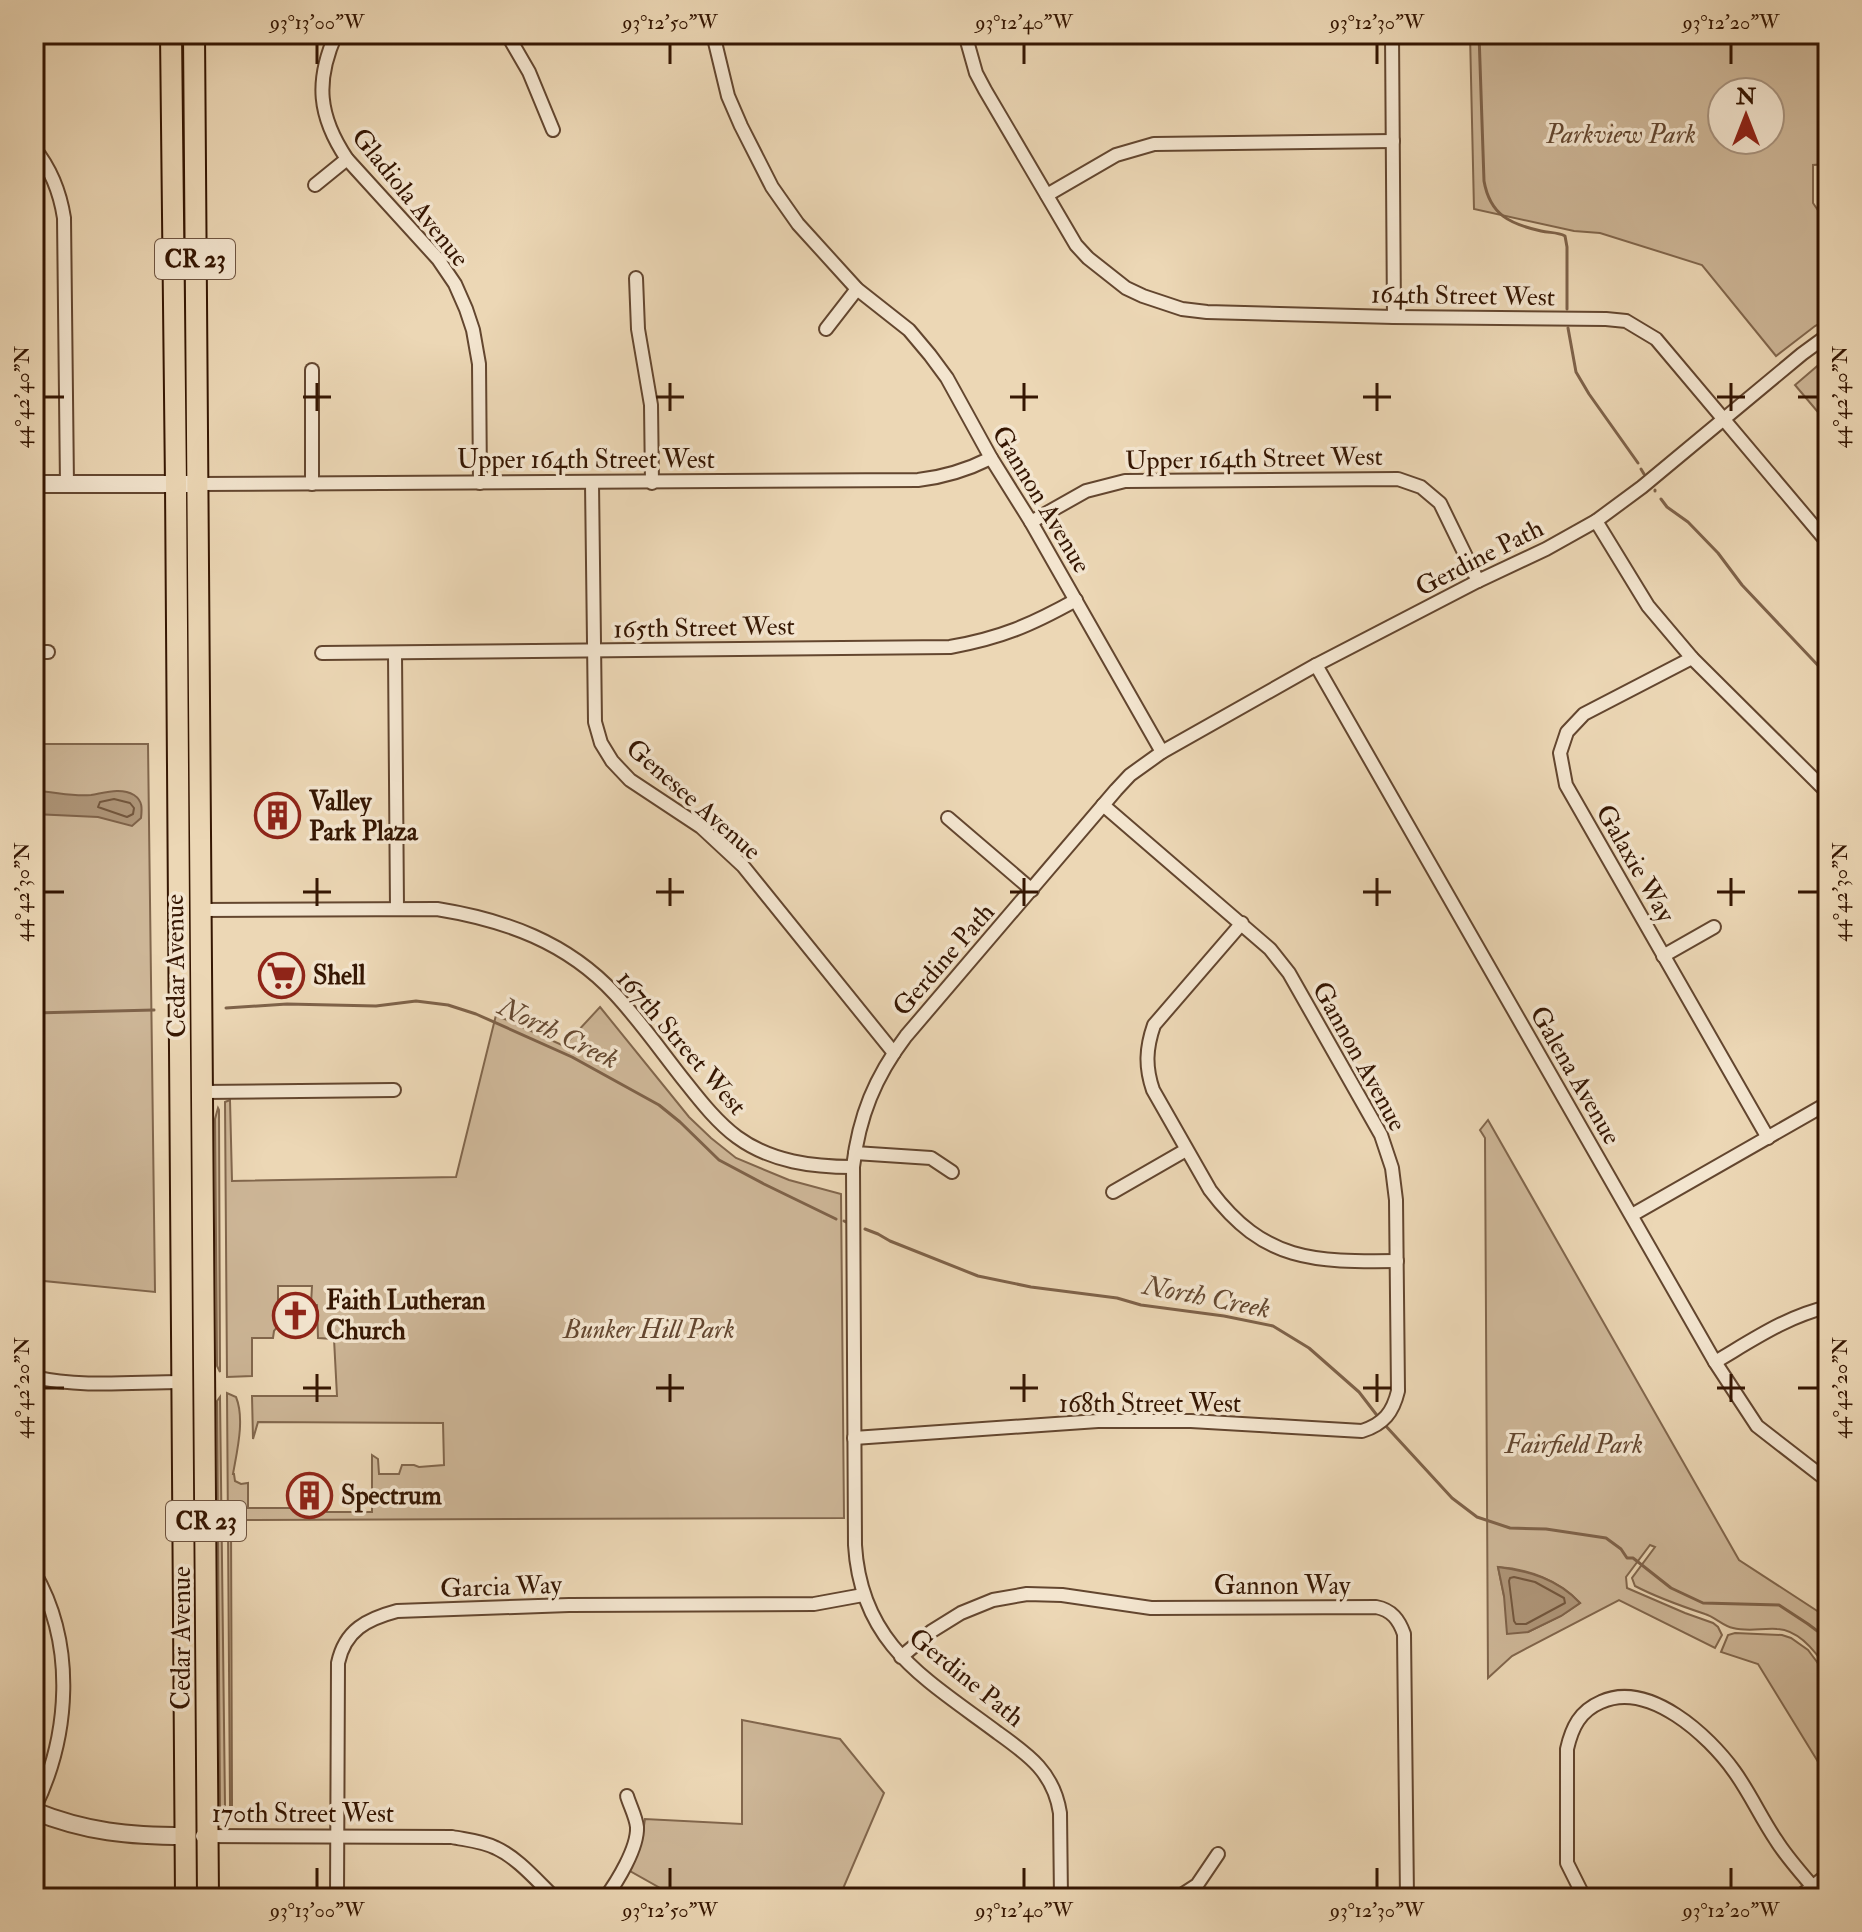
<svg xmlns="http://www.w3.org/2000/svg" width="1862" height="1932" font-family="'IM FELL Double Pica',serif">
  <rect width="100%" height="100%" fill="#ecd7b5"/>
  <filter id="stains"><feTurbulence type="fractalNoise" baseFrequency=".0025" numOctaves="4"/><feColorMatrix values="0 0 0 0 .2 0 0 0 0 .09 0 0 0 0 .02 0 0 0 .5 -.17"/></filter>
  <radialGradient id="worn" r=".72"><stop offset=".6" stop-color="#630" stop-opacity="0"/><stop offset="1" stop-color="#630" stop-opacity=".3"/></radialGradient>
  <g fill="#cdb697" stroke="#81664c" stroke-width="2" fill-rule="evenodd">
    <path d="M179,34H186L188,286L185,287L181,231Z"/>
    <path d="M1470,34H1828V164L1813,165V203L1828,225V319L1815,326L1776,356L1702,265L1600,233L1574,231L1474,209ZM1722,92H1770V140H1722Z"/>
    <path d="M1822,362L1828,369V424L1795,385Z"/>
    <path d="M34,744H148L155,1292L34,1280Z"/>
    <path d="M186,920H193L198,1564L191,1565Z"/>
    <path d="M600,1007L689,1117L711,1138L736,1158L789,1180L841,1194L844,1518L231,1520L232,1805H230L227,1393L236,1397C245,1419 237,1451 233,1474H234L235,1481L241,1484L248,1483V1508H326L327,1512H372V1455L378,1459L379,1474H399L402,1465H414L419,1467L444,1465L443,1423L258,1422L253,1439L252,1396H337L334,1339L318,1338L317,1305L311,1304L312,1286H278V1326L274,1331L273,1338H252V1376L227,1377L225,1102L230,1100L232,1181L456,1177L496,1015L564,1046Z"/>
    <path d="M218,1108L219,1110L220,1372L217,1366L215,1119Z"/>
    <path d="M1488,1120L1739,1560L1828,1618V1671C1817,1653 1800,1630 1777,1629C1762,1628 1748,1632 1733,1628C1723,1626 1715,1617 1705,1614C1681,1606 1658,1598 1635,1586L1632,1578L1655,1547L1650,1545L1626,1577L1627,1588L1685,1613L1713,1623L1718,1627L1722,1635L1715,1648L1619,1600L1512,1656L1488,1678L1485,1138L1480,1130ZM1498,1567C1528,1569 1559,1580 1580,1603L1561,1616L1528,1632L1504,1596Z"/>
    <path d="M220,1397L225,1806L220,1808L217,1401Z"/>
    <path d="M1735,1633L1782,1635L1791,1638L1808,1650L1817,1662L1828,1680V1778L1758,1664L1721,1652L1728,1635Z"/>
    <path d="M742,1720L840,1739L884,1793L839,1898H678L630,1871L642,1838L645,1819L742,1824Z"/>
  </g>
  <g fill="#ae9578" stroke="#7e6249" stroke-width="2">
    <path d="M34,791C53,791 71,797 91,795C104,793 121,787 134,795C143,801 142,809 141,818L132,826L98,817L34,814Z"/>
    <path d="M1498,1567C1529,1571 1558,1579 1580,1603L1561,1616L1528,1632L1507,1634L1504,1596Z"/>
  </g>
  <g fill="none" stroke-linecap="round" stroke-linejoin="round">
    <g stroke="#72563d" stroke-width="2">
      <path d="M114,799L130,803L134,808L133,814L127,817L98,807L100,802Z"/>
      <path d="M1514,1577L1535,1582L1564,1598L1565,1603L1526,1624H1516L1514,1621L1509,1581L1510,1578Z"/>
    </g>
    <g stroke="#7e6249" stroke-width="3">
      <path d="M1479,34L1484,181C1490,215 1510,224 1541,231C1550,233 1558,232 1565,236L1567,247V309"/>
      <path d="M1568,328L1576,372L1589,394L1638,463"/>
      <path d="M1641,469L1644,474"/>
      <path d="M1655,490V491"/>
      <path d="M1661,499L1667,507L1688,522L1718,553L1742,585L1828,676"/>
      <path d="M226,1008L287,1004L376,1006L416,1001L448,1005L476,1014L572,1057L659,1105L680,1122L719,1160L764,1184L836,1219"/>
      <path d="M34,1013L154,1010"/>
      <path d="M844,1221L846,1222"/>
      <path d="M865,1229L878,1234L890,1241L978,1276L1031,1287L1117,1298L1141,1305L1224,1316L1273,1326L1309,1348L1359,1392L1379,1418"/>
      <path d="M1384,1424L1452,1498L1477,1517L1510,1528L1546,1529L1606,1538L1621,1549L1627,1558H1633L1671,1588L1703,1603L1779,1605L1808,1624L1828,1639"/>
    </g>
    <defs>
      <g id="minor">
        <path d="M336,34C315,81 318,116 347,159L438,259L455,284L466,309L473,330L479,364L480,483"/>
        <path d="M507,34L529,72L553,130"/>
        <path d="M713,34L728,96L741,126L772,187L798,224L857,289L909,330L930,355L947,378L991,458L1031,522L1162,752"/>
        <path d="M965,34L976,73L985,90L1076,245L1088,258L1126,288L1143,296L1182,309L1207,312L1394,317L1606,319L1626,321L1656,339L1828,543"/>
        <path d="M1392,34L1394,317"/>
        <path d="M34,43L43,34"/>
        <path d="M34,148C51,169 60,192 64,218L67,485"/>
        <path d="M315,185L347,159"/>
        <path d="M1047,195L1116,155L1154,144L1393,141"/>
        <path d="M636,278L638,329L651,405L652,483"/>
        <path d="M826,329L857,289"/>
        <path d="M312,370V484"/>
        <path d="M592,483L595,722L601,743L612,761L630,780L701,827L743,866L894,1053"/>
        <path d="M197,484L918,480C945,477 967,470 991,458"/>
        <path d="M1596,521L1648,606L1692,658L1828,793"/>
        <path d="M1031,522L1086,491L1125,481L1398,479L1421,487L1440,503L1478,581"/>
        <path d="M34,652H48"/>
        <path d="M322,653L950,647C1001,638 1031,625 1076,600"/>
        <path d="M395,653L397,908"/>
        <path d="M1692,658L1584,714L1567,732L1560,753L1566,785L1768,1138"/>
        <path d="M1316,665L1715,1362L1757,1426L1828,1481"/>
        <path d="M948,818L1032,890"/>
        <path d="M200,910L437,909C505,920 567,942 615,994C641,1022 663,1054 687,1084C702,1103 718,1123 737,1137C771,1162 813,1167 853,1167"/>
        <path d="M1242,923L1154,1025C1146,1048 1145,1067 1153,1090L1210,1190C1264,1262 1314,1262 1397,1261"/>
        <path d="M1663,956L1714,927"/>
        <path d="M202,1092L394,1090"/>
        <path d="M855,1153L931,1158L952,1172"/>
        <path d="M1113,1192L1186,1150"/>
        <path d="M1632,1215L1828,1103"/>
        <path d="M1715,1362C1751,1341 1787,1316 1828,1307"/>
        <path d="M34,1377C82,1388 133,1382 182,1382"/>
        <path d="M854,1438L1098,1421H1191L1362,1431C1384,1424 1393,1412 1398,1391L1396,1200L1392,1168L1381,1135L1289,973L1270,949L1103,805"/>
        <path d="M34,1572C76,1644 70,1736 34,1809"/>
        <path d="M901,1657L932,1631L961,1613L993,1600L1027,1594L1062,1595L1151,1608L1376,1607C1392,1610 1399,1620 1404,1634L1407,1898"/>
        <path d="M202,1836L452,1837C467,1840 482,1841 496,1848C518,1858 537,1881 555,1898"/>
        <path d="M1581,1891L1567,1863V1749C1572,1727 1580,1711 1601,1702C1649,1680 1709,1736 1734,1771C1750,1793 1761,1818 1776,1840C1789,1861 1807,1879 1822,1898"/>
        <path d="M337,1898L338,1663C345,1630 367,1619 397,1611L569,1605L814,1604L863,1595"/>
        <path d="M605,1898C617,1882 638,1848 637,1827C636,1817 630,1806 627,1796"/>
        <path d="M1061,1898L1060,1813C1054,1773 1029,1755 998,1733C926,1679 861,1645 855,1545L853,1167C859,1116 875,1077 906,1036L1116,790L1130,775L1162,752L1316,665L1478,581L1546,549L1596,521L1642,487L1802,354L1828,335"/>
        <path d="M1177,1898L1197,1885L1218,1854"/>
      </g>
      <g id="tertiary">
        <path d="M34,484H188"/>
        <path d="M34,1811C86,1832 129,1836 185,1836"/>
        <path d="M1801,1898L1828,1877"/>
      </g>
      <g id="primary">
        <path d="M171,34L176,484L186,1898"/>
        <path d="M194,34L208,1898"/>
      </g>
    </defs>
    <use href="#minor" stroke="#63462f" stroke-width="16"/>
    <use href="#tertiary" stroke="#63462f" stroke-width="20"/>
    <use href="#primary" stroke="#351602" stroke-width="24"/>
    <use href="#minor" stroke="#f3e5cf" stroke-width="12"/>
    <use href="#tertiary" stroke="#f3e5cf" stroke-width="16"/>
    <use href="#primary" stroke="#ecd7b5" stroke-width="20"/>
  </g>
  <path fill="none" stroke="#351602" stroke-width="3" d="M317,44V64M670,44V64M1024,44V64M1377,44V64M1731,44V64M317,383V411M670,383V411M1024,383V411M1377,383V411M1731,383V411M44,397H64M303,397H331M656,397H684M1010,397H1038M1363,397H1391M1717,397H1745M1798,397H1818M317,878V906M670,878V906M1024,878V906M1377,878V906M1731,878V906M44,892H64M303,892H331M656,892H684M1010,892H1038M1363,892H1391M1717,892H1745M1798,892H1818M317,1374V1402M670,1374V1402M1024,1374V1402M1377,1374V1402M1731,1374V1402M44,1388H64M303,1388H331M656,1388H684M1010,1388H1038M1363,1388H1391M1717,1388H1745M1798,1388H1818M317,1868V1888M670,1868V1888M1024,1868V1888M1377,1868V1888M1731,1868V1888"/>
  <defs>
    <symbol id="building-ring" viewBox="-11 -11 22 22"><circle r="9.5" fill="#f3e5cf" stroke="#8f2418" stroke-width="1.5"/><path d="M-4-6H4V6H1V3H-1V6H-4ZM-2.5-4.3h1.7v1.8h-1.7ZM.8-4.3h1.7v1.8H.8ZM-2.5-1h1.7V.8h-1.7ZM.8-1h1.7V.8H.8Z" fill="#8f2418"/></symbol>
    <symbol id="supermarket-ring" viewBox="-11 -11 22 22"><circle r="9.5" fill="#f3e5cf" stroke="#8f2418" stroke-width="1.5"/><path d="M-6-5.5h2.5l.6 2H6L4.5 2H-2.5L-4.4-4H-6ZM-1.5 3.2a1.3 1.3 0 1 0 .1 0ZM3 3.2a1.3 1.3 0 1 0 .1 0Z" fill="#8f2418"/></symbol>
    <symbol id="church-ring" viewBox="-11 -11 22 22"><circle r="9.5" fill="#f3e5cf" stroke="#8f2418" stroke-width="1.5"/><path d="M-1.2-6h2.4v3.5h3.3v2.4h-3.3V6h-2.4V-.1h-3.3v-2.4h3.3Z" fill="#8f2418"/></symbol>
  </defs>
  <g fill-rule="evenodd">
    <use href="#building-ring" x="252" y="790" width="51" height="51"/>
    <use href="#supermarket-ring" x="256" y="950" width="51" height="51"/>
    <use href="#church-ring" x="270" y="1290" width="51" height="51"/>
    <use href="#building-ring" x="284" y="1470" width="51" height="51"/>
  </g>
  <g text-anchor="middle" stroke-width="7" stroke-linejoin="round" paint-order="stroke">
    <g fill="#f3e5cf" stroke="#6e5440" stroke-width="2">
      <rect x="155" y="239" width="80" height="40" rx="6"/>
      <rect x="166" y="1501" width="80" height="40" rx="6"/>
    </g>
    <g font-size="24" font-weight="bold" fill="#351602">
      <text x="195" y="267">CR 23</text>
      <text x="206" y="1529">CR 23</text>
    </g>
    <g font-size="26" font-style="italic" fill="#63462f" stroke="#f3e5cf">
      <text x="1621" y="143">Parkview Park</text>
      <text x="649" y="1338">Bunker Hill Park</text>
      <text x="1574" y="1453">Fairfield Park</text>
    </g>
    <g font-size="26" fill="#351602" stroke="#f3e5cf">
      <text transform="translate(411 197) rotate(51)" y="9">Gladiola Avenue</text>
      <text transform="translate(1463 295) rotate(1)" y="9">164th Street West</text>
      <text transform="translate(1254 458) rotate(-1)" y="9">Upper 164th Street West</text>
      <text x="586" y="468">Upper 164th Street West</text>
      <text transform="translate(1042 499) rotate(59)" y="9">Gannon Avenue</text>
      <text transform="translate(1479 557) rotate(-27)" y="9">Gerdine Path</text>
      <text transform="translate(704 627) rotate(-1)" y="9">165th Street West</text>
      <text transform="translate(694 799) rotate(41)" y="9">Genesee Avenue</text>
      <text transform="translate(1636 863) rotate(60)" y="9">Galaxie Way</text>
      <text transform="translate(943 959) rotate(-49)" y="9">Gerdine Path</text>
      <text transform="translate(175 966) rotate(-91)" y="9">Cedar Avenue</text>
      <text transform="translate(682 1042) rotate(49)" y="9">167th Street West</text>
      <text transform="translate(1360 1056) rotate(61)" y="9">Gannon Avenue</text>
      <text transform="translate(1576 1075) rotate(60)" y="9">Galena Avenue</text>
      <text x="1150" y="1412">168th Street West</text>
      <text x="1282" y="1594">Gannon Way</text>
      <text transform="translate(501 1586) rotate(-2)" y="9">Garcia Way</text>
      <text transform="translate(181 1638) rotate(-90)" y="9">Cedar Avenue</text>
      <text transform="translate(967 1677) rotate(39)" y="9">Gerdine Path</text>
      <text x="303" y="1822">170th Street West</text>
    </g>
    <g font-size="26" font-weight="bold" fill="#351602" stroke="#f3e5cf" text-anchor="start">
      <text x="309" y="810">Valley<tspan x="309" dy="30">Park Plaza</tspan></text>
      <text x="313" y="984">Shell</text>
      <text x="326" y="1309">Faith Lutheran<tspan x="326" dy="30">Church</tspan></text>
      <text x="341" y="1504">Spectrum</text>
    </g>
    <g font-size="28" font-style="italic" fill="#654931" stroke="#f3e5cf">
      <text transform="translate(559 1032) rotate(26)" y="10">North Creek</text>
      <text transform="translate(1207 1296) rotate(11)" y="10">North Creek</text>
    </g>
  </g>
  <rect width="1862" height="1932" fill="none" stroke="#ecd7b5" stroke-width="88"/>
  <g transform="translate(1746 116)"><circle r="38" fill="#f3e5cf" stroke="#a7927d" stroke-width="2"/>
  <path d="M0-6L14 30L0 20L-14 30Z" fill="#8f2418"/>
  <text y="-12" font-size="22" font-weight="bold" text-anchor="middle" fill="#351602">N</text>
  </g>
  <rect x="44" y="44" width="1774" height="1844" fill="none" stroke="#351602" stroke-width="3"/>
  <g font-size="20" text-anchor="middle" fill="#351602">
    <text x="317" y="29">93°13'00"W</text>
    <text x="670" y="29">93°12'50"W</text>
    <text x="1024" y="29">93°12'40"W</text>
    <text x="1377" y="29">93°12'30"W</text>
    <text x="1731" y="29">93°12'20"W</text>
    <text transform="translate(22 397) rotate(-90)" y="7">44°42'40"N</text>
    <text transform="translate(1840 397) rotate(-90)" y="7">44°42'40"N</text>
    <text transform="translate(22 892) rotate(-90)" y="7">44°42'30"N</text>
    <text transform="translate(1840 892) rotate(-90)" y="7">44°42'30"N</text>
    <text transform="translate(22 1388) rotate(-90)" y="7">44°42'20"N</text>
    <text transform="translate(1840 1388) rotate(-90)" y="7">44°42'20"N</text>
    <text x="317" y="1917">93°13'00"W</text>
    <text x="670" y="1917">93°12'50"W</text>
    <text x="1024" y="1917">93°12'40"W</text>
    <text x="1377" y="1917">93°12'30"W</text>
    <text x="1731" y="1917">93°12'20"W</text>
  </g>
  <rect width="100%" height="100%" filter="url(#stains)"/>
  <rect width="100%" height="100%" fill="url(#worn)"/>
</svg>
